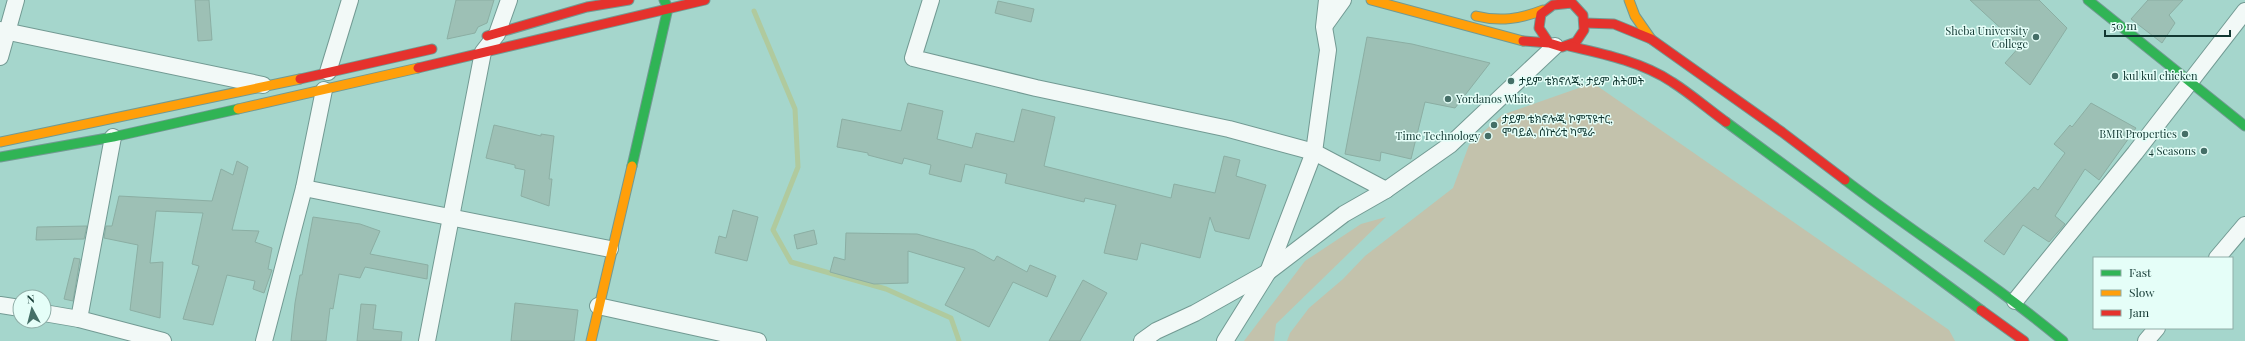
<svg xmlns="http://www.w3.org/2000/svg" width="2245" height="341" font-family="'Playfair Display','Noto Sans Ethiopic',serif">
  <rect width="100%" height="100%" fill="#a5d6cc"/>
  <g fill="#c3c2ac">
    <path d="M1593,83L1949,330L1955,341H1287L1290,333L1309,308L1343,279L1365,256L1453,188L1469,145L1502,115Z"/>
    <path d="M1386,217L1276,324L1274,341H1244L1305,261L1361,224Z"/>
  </g>
  <g fill="none" stroke-linecap="round" stroke-linejoin="round">
    <path stroke="#b0ca9e" stroke-width="5" d="M754,11L795,109L798,167L773,230L791,262L886,289L951,318L959,341"/>
  </g>
  <g fill="#9dc0b5" stroke="#8baea3">
    <path d="M195,0H209L212,40L198,41Z"/>
    <path d="M456,0H494L487,23L478,27L475,33L447,39Z"/>
    <path d="M1970,0H2039L2067,28L2030,85L2005,63L2020,46Z"/>
    <path d="M2148,0H2183L2169,15L2175,23L2162,43L2131,19Z"/>
    <path d="M998,1L1034,9L1031,22L995,13Z"/>
    <path d="M1367,37L1412,44L1490,63L1455,108L1425,102L1411,159L1381,152L1380,161L1345,154Z"/>
    <path d="M908,103L943,111L937,139L972,148L976,133L1014,142L1022,109L1055,117L1044,166L1171,198L1174,184L1215,193L1224,156L1240,160L1236,176L1266,185L1249,239L1215,231L1210,217L1200,258L1141,243L1137,260L1104,253L1116,205L1085,198L1084,202L1005,183L1007,174L965,164L961,182L929,174L931,165L904,158L902,164L868,155V153L837,147L842,119L901,131Z"/>
    <path d="M2091,103L2136,128L2099,180L2085,169L2055,216L2065,224L2049,242L2023,225L2004,255L1984,241L2034,187L2038,190L2065,153L2054,144L2070,125L2072,127Z"/>
    <path d="M494,125L541,136V134L554,136L549,179H552L549,206L521,196L525,170L515,168V165L486,158Z"/>
    <path d="M237,161L248,167L232,230L259,231L255,242L272,248L268,269L272,270L264,293L253,289L255,281L227,275L213,325L183,319L199,266L192,264L203,213L156,211L150,263L163,262L160,318L130,310L138,245L104,238L106,226H112L119,196L212,201L221,169L233,175Z"/>
    <path d="M733,210L758,217L747,261L715,253L719,236L726,238Z"/>
    <path d="M313,217L360,224L380,231L370,254L428,265L427,279L365,267L360,278L339,274L333,309L330,308L326,341H291L295,303L300,275H302Z"/>
    <path d="M87,226L84,239L36,240L37,227Z"/>
    <path d="M814,230L817,244L797,249L794,235Z"/>
    <path d="M846,233L917,234L974,250L994,261L997,256L1027,272L1030,265L1056,276L1047,297L1013,282L989,327L945,305L965,268L908,251V283L874,284L830,272L834,257L845,260Z"/>
    <path d="M74,258L80,259L73,301L64,299Z"/>
    <path d="M1083,280L1107,293L1080,341H1049Z"/>
    <path d="M515,303L578,310L574,341H511Z"/>
    <path d="M361,304L376,305L373,329L402,332L401,341H357Z"/>
  </g>
  <g fill="none" stroke-linecap="round" stroke-linejoin="round">
    <defs>
      <g id="street">
        <path d="M931,0L913,58L1036,88L1229,129L1314,152L1386,190"/>
        <path d="M1325,25L1343,0"/>
        <path d="M0,30L263,85"/>
        <path d="M0,57L16,0"/>
        <path d="M328,72L350,0"/>
        <path d="M304,188L610,249"/>
        <path d="M2217,258L2245,225"/>
        <path d="M2015,301L2135,153L2245,11"/>
        <path d="M0,305L20,308"/>
        <path d="M598,306L758,341"/>
        <path d="M44,313L79,319L163,341"/>
        <path d="M79,319L113,137"/>
        <path d="M264,341L304,188L324,90"/>
        <path d="M427,341L483,52L497,34L509,0"/>
        <path d="M1142,341L1156,331L1195,313L1268,272L1344,214L1386,190L1450,145L1555,46"/>
        <path d="M1225,341L1268,272L1314,152L1328,50L1324,27L1327,0"/>
        <path d="M2146,341L2157,328"/>
      </g>
      <g id="fast">
        <path d="M2088,0L2245,126"/>
        <path d="M1726,122L1981,310"/>
        <path d="M0,157L113,137L238,109"/>
        <path d="M632,166L668,8L664,0"/>
        <path d="M1845,180C1917,235 1994,283 2063,341"/>
      </g>
      <g id="slow">
        <path d="M1371,0L1523,41"/>
        <path d="M1629,0L1635,16L1651,39"/>
        <path d="M1476,16C1500,22 1520,19 1543,10"/>
        <path d="M238,109L418,68"/>
        <path d="M0,142L300,79"/>
        <path d="M591,341L632,166"/>
      </g>
      <g id="jam">
        <path d="M1585,23L1614,24L1651,39L1782,132L1845,180"/>
        <path d="M487,36L587,7L629,0"/>
        <path d="M1523,41L1549,43L1562,47L1576,42L1584,30L1583,15L1572,3L1553,5L1541,14L1539,28L1549,43"/>
        <path d="M1569,46C1604,54 1642,62 1672,82C1691,94 1708,109 1726,122"/>
        <path d="M418,68L705,0"/>
        <path d="M300,79L432,49"/>
        <path d="M1981,310L2024,341"/>
      </g>
    </defs>
    <use href="#street" stroke="#729a93" stroke-width="18"/>
    <use href="#fast" stroke="#729a93" stroke-width="11"/>
    <use href="#slow" stroke="#729a93" stroke-width="11"/>
    <use href="#jam" stroke="#729a93" stroke-width="11"/>
    <use href="#street" stroke="#f2f9f7" stroke-width="16"/>
    <use href="#fast" stroke="#30b455" stroke-width="9"/>
    <use href="#slow" stroke="#ff9f0a" stroke-width="9"/>
    <use href="#jam" stroke="#e5322d" stroke-width="9"/>
  </g>
  <g fill="#456f67" stroke="#e5fef8" stroke-width="1.5">
    <circle cx="2036" cy="37" r="4"/>
    <circle cx="2115" cy="76" r="4"/>
    <circle cx="1511" cy="81" r="4"/>
    <circle cx="1448" cy="99" r="4"/>
    <circle cx="1494" cy="125" r="4"/>
    <circle cx="2185" cy="134" r="4"/>
    <circle cx="1488" cy="136" r="4"/>
    <circle cx="2204" cy="151" r="4"/>
  </g>
  <g text-anchor="middle" stroke-width="3" stroke-linejoin="round" paint-order="stroke">
    <g font-size="11" fill="#113731" stroke="#e5fef8" text-anchor="end">
      <text x="2028" y="35">Sheba University<tspan x="2028" dy="13">College</tspan></text>
      <text x="2123" y="80" text-anchor="start">kul kul chicken</text>
      <text x="1519" y="85" text-anchor="start">ታይም ቴክኖለጂ; ታይም ሕትመት</text>
      <text x="1456" y="103" text-anchor="start">Yordanos White</text>
      <text x="1502" y="123" text-anchor="start">ታይም ቴክኖሎጂ ኮምፕዩተር,<tspan x="1502" dy="13">ሞባይል, ሰኵሪቲ ካሜራ</tspan></text>
      <text x="2177" y="138">BMR Properties</text>
      <text x="1480" y="140">Time Technology</text>
      <text x="2196" y="155">4 Seasons</text>
    </g>
  </g>
  <rect x="2093" y="257" width="140" height="72" fill="#e5fef8" stroke="#90aea8"/>
  <rect x="2101" y="270" width="20" height="6" fill="#30b455" stroke="#90aea8"/>
  <text x="2129" y="277" font-size="12" fill="#113731">Fast</text>
  <rect x="2101" y="290" width="20" height="6" fill="#ff9f0a" stroke="#90aea8"/>
  <text x="2129" y="297" font-size="12" fill="#113731">Slow</text>
  <rect x="2101" y="310" width="20" height="6" fill="#e5322d" stroke="#90aea8"/>
  <text x="2129" y="317" font-size="12" fill="#113731">Jam</text>
  <g transform="translate(32 309) rotate(353)"><circle r="19" fill="#e5fef8" stroke="#90aea8"/>
  <path d="M0-3L7 15L0 10L-7 15Z" fill="#456f67"/>
  <text y="-6" font-size="11" font-weight="bold" text-anchor="middle" fill="#113731">N</text>
  </g>
  <path d="M2105 30v6h125v-6" fill="none" stroke="#113731" stroke-width="2"/>
  <text x="2111" y="30" font-size="12" fill="#113731" stroke="#e5fef8" stroke-width="3" paint-order="stroke">50 m</text>
</svg>
